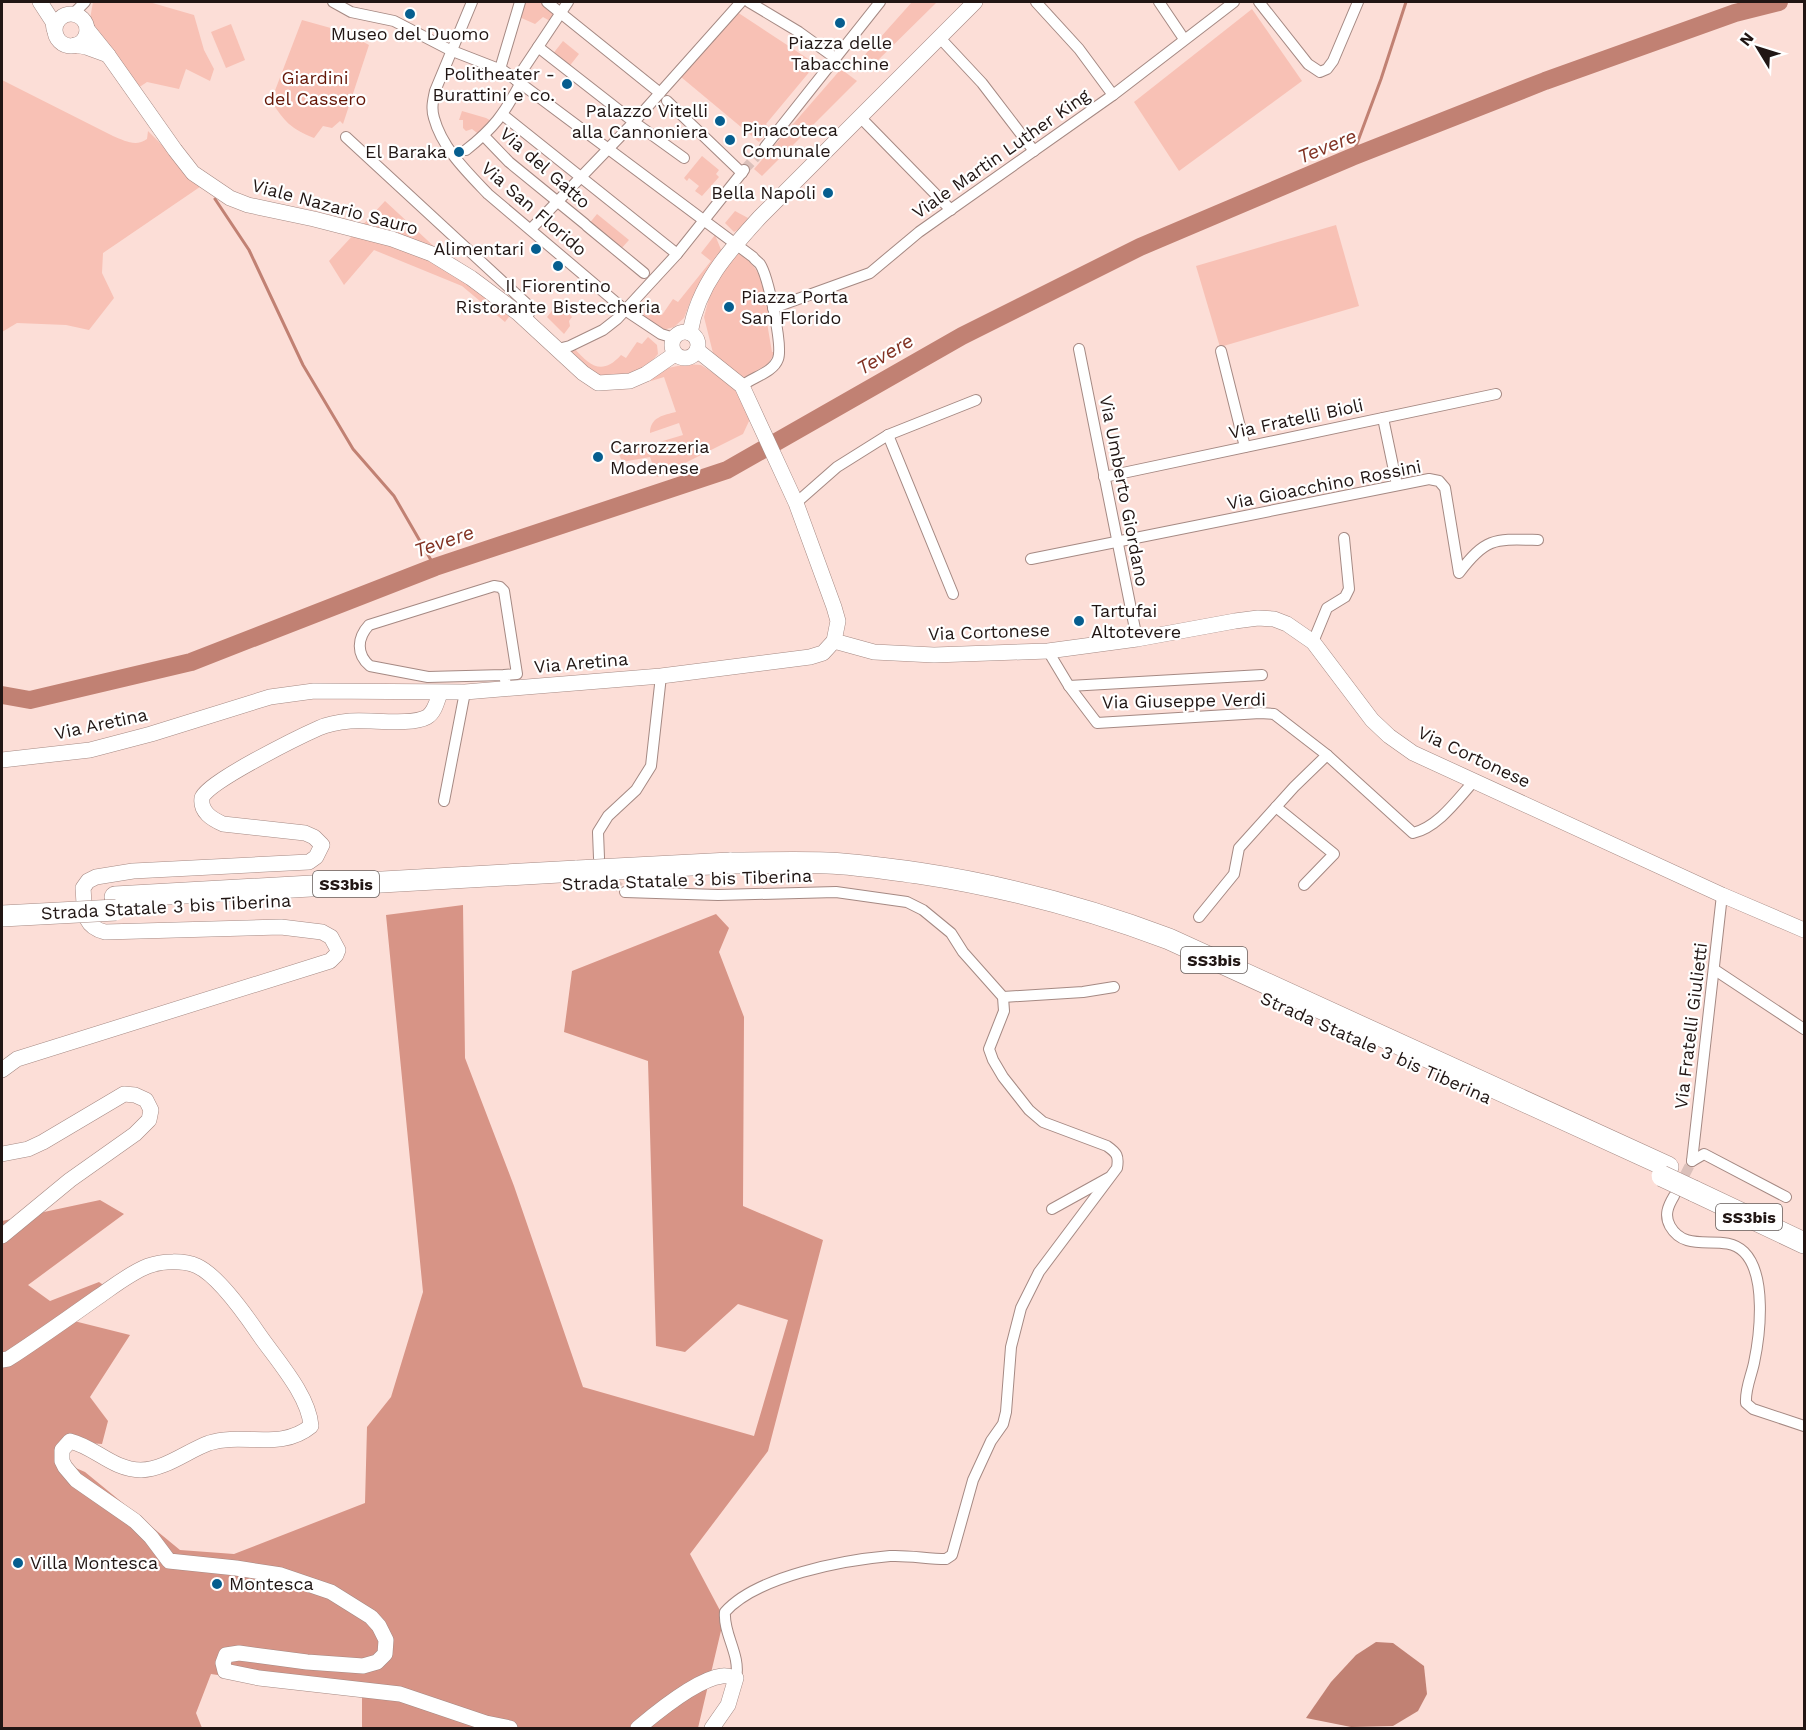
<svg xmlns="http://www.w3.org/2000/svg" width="1806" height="1730" font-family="'Work Sans',sans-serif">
  <rect width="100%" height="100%" fill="#fcded7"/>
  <g fill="#f8c1b5">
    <path d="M93,2H149L194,15L204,50L214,69L210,81L186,69L179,89L147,82L138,88L91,29L90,19Z"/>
    <path d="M522,2H542L556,12L550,21L543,17L535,24L517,16Z"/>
    <path d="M912,2H937L871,67L870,60L862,58Z"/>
    <path d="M1738,2H1779L1735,13Z"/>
    <path d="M1252,9L1302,81L1179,171L1134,102Z"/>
    <path d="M737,12L816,64L766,124L771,129L759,142L681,77Z"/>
    <path d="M302,20L345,32L369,45L343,124L340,121L332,128L323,126L314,138C290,128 285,122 271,101Z"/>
    <path d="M231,24L245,60L226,68L211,32Z"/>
    <path d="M563,41L579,54L568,68L552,55Z"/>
    <path d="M841,69L857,81L762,176L754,169Z"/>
    <path d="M2,80L113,136C125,141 136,147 147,139L148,131L171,154L213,178L103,253L102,273L114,298L89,330L66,325L17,323L2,332Z"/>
    <path d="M462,111L486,118L495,123L481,136L472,129L466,131L463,128V120H459Z"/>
    <path d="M702,156L719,170L716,174L719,177L702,196L695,191L699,186L689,178L687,181L684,178Z"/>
    <path d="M385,201L454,265L512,313L505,322L462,286L374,250L344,285L329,261Z"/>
    <path d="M735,211L748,218L741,228L734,232L725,223Z"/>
    <path d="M597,214L629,240L619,251L588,225Z"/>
    <path d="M1336,225L1359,306L1220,347L1196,266Z"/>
    <path d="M715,235L722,252L691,300L684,318L674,327L663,330L643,316L650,306L662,315L673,299L678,302L711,261L701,253Z"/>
    <path d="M736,253C761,262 765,292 771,315L766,317L772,352H775L768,364L741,380L714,357L704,317L712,287Z"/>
    <path d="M559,302L572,317L569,321L570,326L564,334L547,317Z"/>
    <path d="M648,337L657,345L658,354L644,370L627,378H602L588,368L570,350L574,348C590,366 602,376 621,355L626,358L637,342L642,344Z"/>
    <path d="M687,364L701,365L729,383L737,390L750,419L743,434L657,477L650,457L622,462L619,454L683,435L679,423L650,433C650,417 664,415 676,412L664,377L651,381L649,378L668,368Z"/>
  </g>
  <path fill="#d79486" d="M463,905L465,1058L514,1186L583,1387L754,1436L788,1320L738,1304L685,1352L656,1346L648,1061L564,1032L572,971L716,914L729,928L719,952L744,1017L743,1206L823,1240L768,1451L690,1554L724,1618L698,1728H362V1697L211,1674L196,1713L202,1728H2V1221L100,1200L124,1214L28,1285L50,1301L99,1282L115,1293L74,1321L130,1335L90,1397L108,1421L102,1444L61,1441L55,1459L85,1472L180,1550L234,1554L365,1503L367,1427L391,1397L423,1292L386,915Z"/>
  <path fill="#c18173" d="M1376,1642L1393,1643L1424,1666L1427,1694L1418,1711L1393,1726L1351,1727L1306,1718L1331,1682L1356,1655Z"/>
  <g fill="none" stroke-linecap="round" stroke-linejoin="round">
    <g stroke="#c18173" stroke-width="3">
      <path d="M1352,157L1381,79L1406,2"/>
      <path d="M215,199L249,250L303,365L353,449L394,496L435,567"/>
    </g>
    <path stroke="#c18173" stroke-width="18" d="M2,695L30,700L191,662L435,567L727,470L962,336L1140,247L1352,157L1545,81L1735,13L1779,2"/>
    <g stroke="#dbc0ba" stroke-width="10" stroke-dasharray="10 5" stroke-linecap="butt">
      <path d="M744,170L765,147"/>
      <path d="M604,869L609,879L625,892"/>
      <path d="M1678,1188L1692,1161"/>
    </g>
    <defs>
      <g id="street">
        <path d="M333,2L351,12L394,21L450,50L504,71L753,257C755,260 758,262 760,264C768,276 783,346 778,359C773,373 752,377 742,386"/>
        <path d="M472,2L435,91C433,100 431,109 434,118C442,148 467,172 488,194L625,310L661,334L674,338"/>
        <path d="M547,2L660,93"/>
        <path d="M749,2L799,32L835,58"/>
        <path d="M1036,2L1079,49L1113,95"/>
        <path d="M1159,2L1184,39"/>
        <path d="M1259,2L1308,64L1320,72L1327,69L1333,61L1358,2"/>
        <path d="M73,14L85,2"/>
        <path d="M939,37L982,83L1034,151"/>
        <path d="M538,47L634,122L684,158"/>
        <path d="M500,69L520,2"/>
        <path d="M516,80L568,2"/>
        <path d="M667,101L742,173"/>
        <path d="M503,115L677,254"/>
        <path d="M860,117L951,210"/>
        <path d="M484,136L509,162L585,224"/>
        <path d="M346,137L529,306L530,311L526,320"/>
        <path d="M765,147L880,2"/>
        <path d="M466,150C494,128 504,114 520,84"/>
        <path d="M587,226L644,273"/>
        <path d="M531,229L634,122L741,2"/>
        <path d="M773,308L870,273L919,232L1113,95L1234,2"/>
        <path d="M558,349L570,346L603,330L617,319L677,254L744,170"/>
        <path d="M1079,349L1137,639"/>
        <path d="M1221,351L1245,447"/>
        <path d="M1383,418L1397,485"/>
        <path d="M888,435L953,594"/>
        <path d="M1104,477L1496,394"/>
        <path d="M796,503L837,467L888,435L976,400"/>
        <path d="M1031,559L1429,479L1439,481L1445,488L1459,573C1486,537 1495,539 1538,540"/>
        <path d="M1313,642L1327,608L1345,597L1349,589L1344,538"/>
        <path d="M1048,651L1069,686L1097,723L1260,713L1274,714L1327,755L1413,833C1438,827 1457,800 1474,781"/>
        <path d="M504,675L517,674L504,591L500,587L494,586L369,625C357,638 356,654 370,666L428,677L504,675L507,689"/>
        <path d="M1069,686L1262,675"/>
        <path d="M444,801L465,692"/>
        <path d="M1276,807L1334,854L1304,885"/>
        <path d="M599,858L598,832L608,816L636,790L651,766L661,676"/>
        <path d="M625,892L718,895L836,892L907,902L923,910L951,933L963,952L1003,997L1004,1011L989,1049L993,1060L1003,1077L1029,1110L1043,1122L1107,1146C1117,1153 1119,1156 1117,1168L1039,1272L1021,1308L1011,1347L1006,1412L1003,1424L991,1441L973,1480L952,1555L946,1559C927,1559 909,1555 890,1556C844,1560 757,1576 725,1612C723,1634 741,1655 736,1678"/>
        <path d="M1199,917L1234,874L1239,848L1294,787L1327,755"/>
        <path d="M1715,970L1804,1029"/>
        <path d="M1003,997L1083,992L1114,987"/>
        <path d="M1692,1161L1722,895"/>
        <path d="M1692,1161L1704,1154L1786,1197"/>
        <path d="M1674,1196C1668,1206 1664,1215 1670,1226C1687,1256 1723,1231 1744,1252C1767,1275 1760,1335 1754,1363C1751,1377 1745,1389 1746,1403L1753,1409L1804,1426"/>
        <path d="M1052,1209L1108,1178"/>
      </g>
      <g id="secondary">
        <path d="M40,2L53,22L54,29"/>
        <circle cx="71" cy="30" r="16"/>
        <path d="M75,45L86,47L108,55L87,29"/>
        <path d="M108,55L175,150L193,173L230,198L248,205L314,219L392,239L432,254L471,278L518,313L583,373L598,383L630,381L646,374L675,354"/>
        <circle cx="685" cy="345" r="13"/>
        <path d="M690,333C698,285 728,252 760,217L975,2"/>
        <path d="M834,641L874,652L934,655L1048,651L1137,639L1235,621L1258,618L1274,619L1287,624L1313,642L1372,720L1389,736L1413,753L1722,895L1804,930"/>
        <path d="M2,760L90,750L151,734L270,697L314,691L465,692L661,676L810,657L823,653L834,641L838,621L834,607L796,503L742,386L697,350"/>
        <path d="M2,1070L17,1059L330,961L336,955L338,950L331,937L322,932L281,927L105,932C81,926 85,909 83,888L88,881L96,877L133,871L309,862L316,857L322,845L314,837L305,833L223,824C212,819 200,812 202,798C205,783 301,736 319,728C328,724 340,722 350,721C369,719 411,726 427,717C435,712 437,701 440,693"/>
        <path d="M2,1154L28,1149L43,1142L124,1094L135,1095L146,1100L151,1110L149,1120L135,1134L70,1180L2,1236"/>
        <path d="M2,1360L8,1359C39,1339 68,1318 98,1297C114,1286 130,1273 148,1266C161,1261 184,1260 197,1266C217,1275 245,1314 258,1333C275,1358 309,1395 311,1426C281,1451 243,1432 209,1443C187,1451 166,1469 141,1470C113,1470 95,1447 70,1441L62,1450V1461L65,1467L76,1480L135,1521L151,1537L169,1561L236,1568L281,1575L331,1592L371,1617L379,1626L386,1640L385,1654L377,1662L363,1666L307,1662L239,1653L226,1655L223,1663L225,1671L259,1678L400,1694L486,1723L510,1728"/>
        <path d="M638,1728C657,1712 697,1679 722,1676C726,1675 732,1677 736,1678L728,1705L712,1728"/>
      </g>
      <g id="highway">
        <path d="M730,863C762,863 795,862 827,863C857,864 887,869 918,873C1004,886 1087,908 1169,939L1668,1167"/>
        <path d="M115,897L577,871"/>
        <path d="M1694,1191L1804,1243"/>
      </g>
    </defs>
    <use href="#street" stroke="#a58983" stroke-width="12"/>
    <use href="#secondary" stroke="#a58983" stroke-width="16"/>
    <use href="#highway" stroke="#a58983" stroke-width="22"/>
    <use href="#street" stroke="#fff" stroke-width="10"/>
    <use href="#secondary" stroke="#fff" stroke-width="15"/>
    <use href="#highway" stroke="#fff" stroke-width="21"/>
    <defs>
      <g id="highway-bridge">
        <path d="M577,871L730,863"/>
        <path d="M2,916L116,910"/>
        <path d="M1662,1176L1694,1191"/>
      </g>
    </defs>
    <use href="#highway-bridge" stroke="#a58983" stroke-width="22" stroke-linecap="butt"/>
    <use href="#highway-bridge" stroke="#fff" stroke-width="21"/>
  </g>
  <g fill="#065e8f" stroke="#fff" stroke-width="2">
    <circle cx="410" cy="14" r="6"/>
    <circle cx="840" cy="23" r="6"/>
    <circle cx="567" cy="84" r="6"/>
    <circle cx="720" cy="121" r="6"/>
    <circle cx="730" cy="140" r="6"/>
    <circle cx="459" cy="152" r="6"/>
    <circle cx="828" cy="193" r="6"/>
    <circle cx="536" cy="249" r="6"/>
    <circle cx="558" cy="266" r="6"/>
    <circle cx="729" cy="307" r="6"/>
    <circle cx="598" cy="457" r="6"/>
    <circle cx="1079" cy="621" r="6"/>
    <circle cx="18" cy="1563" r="6"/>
    <circle cx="217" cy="1584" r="6"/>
  </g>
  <g text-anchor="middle" stroke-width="4.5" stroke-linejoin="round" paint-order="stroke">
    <g fill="#fff" stroke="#645c5a" stroke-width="1.5">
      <rect x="313" y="871" width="66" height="26" rx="4.5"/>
      <rect x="1181" y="947" width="66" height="26" rx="4.5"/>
      <rect x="1716" y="1204" width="66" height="26" rx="4.5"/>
    </g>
    <g font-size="16" font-weight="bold" fill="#211614">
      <text x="346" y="890">SS3bis</text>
      <text x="1214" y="966">SS3bis</text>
      <text x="1749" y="1223">SS3bis</text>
    </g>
    <g font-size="18" fill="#211614" stroke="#fff" text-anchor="start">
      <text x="410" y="40" text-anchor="middle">Museo del Duomo</text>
      <text x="840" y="49" text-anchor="middle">Piazza delle<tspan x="840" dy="21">Tabacchine</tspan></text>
      <text x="555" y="80" text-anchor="end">Politheater -<tspan x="555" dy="21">Burattini e co.</tspan></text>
      <text x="708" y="117" text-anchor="end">Palazzo Vitelli<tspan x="708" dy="21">alla Cannoniera</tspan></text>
      <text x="742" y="136">Pinacoteca<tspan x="742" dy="21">Comunale</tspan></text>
      <text x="447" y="158" text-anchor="end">El Baraka</text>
      <text x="816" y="199" text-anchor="end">Bella Napoli</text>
      <text x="524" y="255" text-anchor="end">Alimentari</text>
      <text x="558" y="292" text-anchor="middle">Il Fiorentino<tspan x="558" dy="21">Ristorante Bisteccheria</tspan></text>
      <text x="741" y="303">Piazza Porta<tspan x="741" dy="21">San Florido</tspan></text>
      <text x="610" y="453">Carrozzeria<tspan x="610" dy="21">Modenese</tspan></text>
      <text x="1091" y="617">Tartufai<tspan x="1091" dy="21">Altotevere</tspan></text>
      <text x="30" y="1569">Villa Montesca</text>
      <text x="229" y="1590">Montesca</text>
    </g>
    <g font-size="18" fill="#651708" stroke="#fff">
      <text x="315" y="84">Giardini<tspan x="315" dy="21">del Cassero</tspan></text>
    </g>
    <g font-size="18" fill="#211614" stroke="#fff">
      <text transform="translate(1001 154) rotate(-35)" y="6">Viale Martin Luther King</text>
      <text transform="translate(545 168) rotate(41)" y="6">Via del Gatto</text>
      <text transform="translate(335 207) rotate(15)" y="6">Viale Nazario Sauro</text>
      <text transform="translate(534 209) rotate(41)" y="6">Via San Florido</text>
      <text transform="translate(1296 419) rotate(-12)" y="6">Via Fratelli Bioli</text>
      <text transform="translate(1324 485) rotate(-11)" y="6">Via Gioacchino Rossini</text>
      <text transform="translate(1124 491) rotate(79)" y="6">Via Umberto Giordano</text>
      <text transform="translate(989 632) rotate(-2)" y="6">Via Cortonese</text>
      <text transform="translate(581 663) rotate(-5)" y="6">Via Aretina</text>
      <text transform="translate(1184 701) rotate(-1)" y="6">Via Giuseppe Verdi</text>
      <text transform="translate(101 724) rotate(-12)" y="6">Via Aretina</text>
      <text transform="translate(1474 757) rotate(25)" y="6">Via Cortonese</text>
      <text transform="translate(687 880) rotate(-2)" y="6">Strada Statale 3 bis Tiberina</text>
      <text transform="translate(166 907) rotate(-3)" y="6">Strada Statale 3 bis Tiberina</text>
      <text transform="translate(1691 1026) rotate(-83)" y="6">Via Fratelli Giulietti</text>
      <text transform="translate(1376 1048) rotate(24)" y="6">Strada Statale 3 bis Tiberina</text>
    </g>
    <g font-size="20" font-style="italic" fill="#823324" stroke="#fff">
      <text transform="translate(1327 146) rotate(-22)" y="7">Tevere</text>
      <text transform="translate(885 354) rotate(-30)" y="7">Tevere</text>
      <text transform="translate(444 541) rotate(-19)" y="7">Tevere</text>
    </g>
  </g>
  <rect width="1806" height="1730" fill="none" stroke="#211614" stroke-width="6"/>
  <g transform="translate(1758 48) rotate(308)" stroke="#ffffff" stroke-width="4.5" paint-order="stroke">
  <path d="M0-4.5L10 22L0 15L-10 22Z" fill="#211614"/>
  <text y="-9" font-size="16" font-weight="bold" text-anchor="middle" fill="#211614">N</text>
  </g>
</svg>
